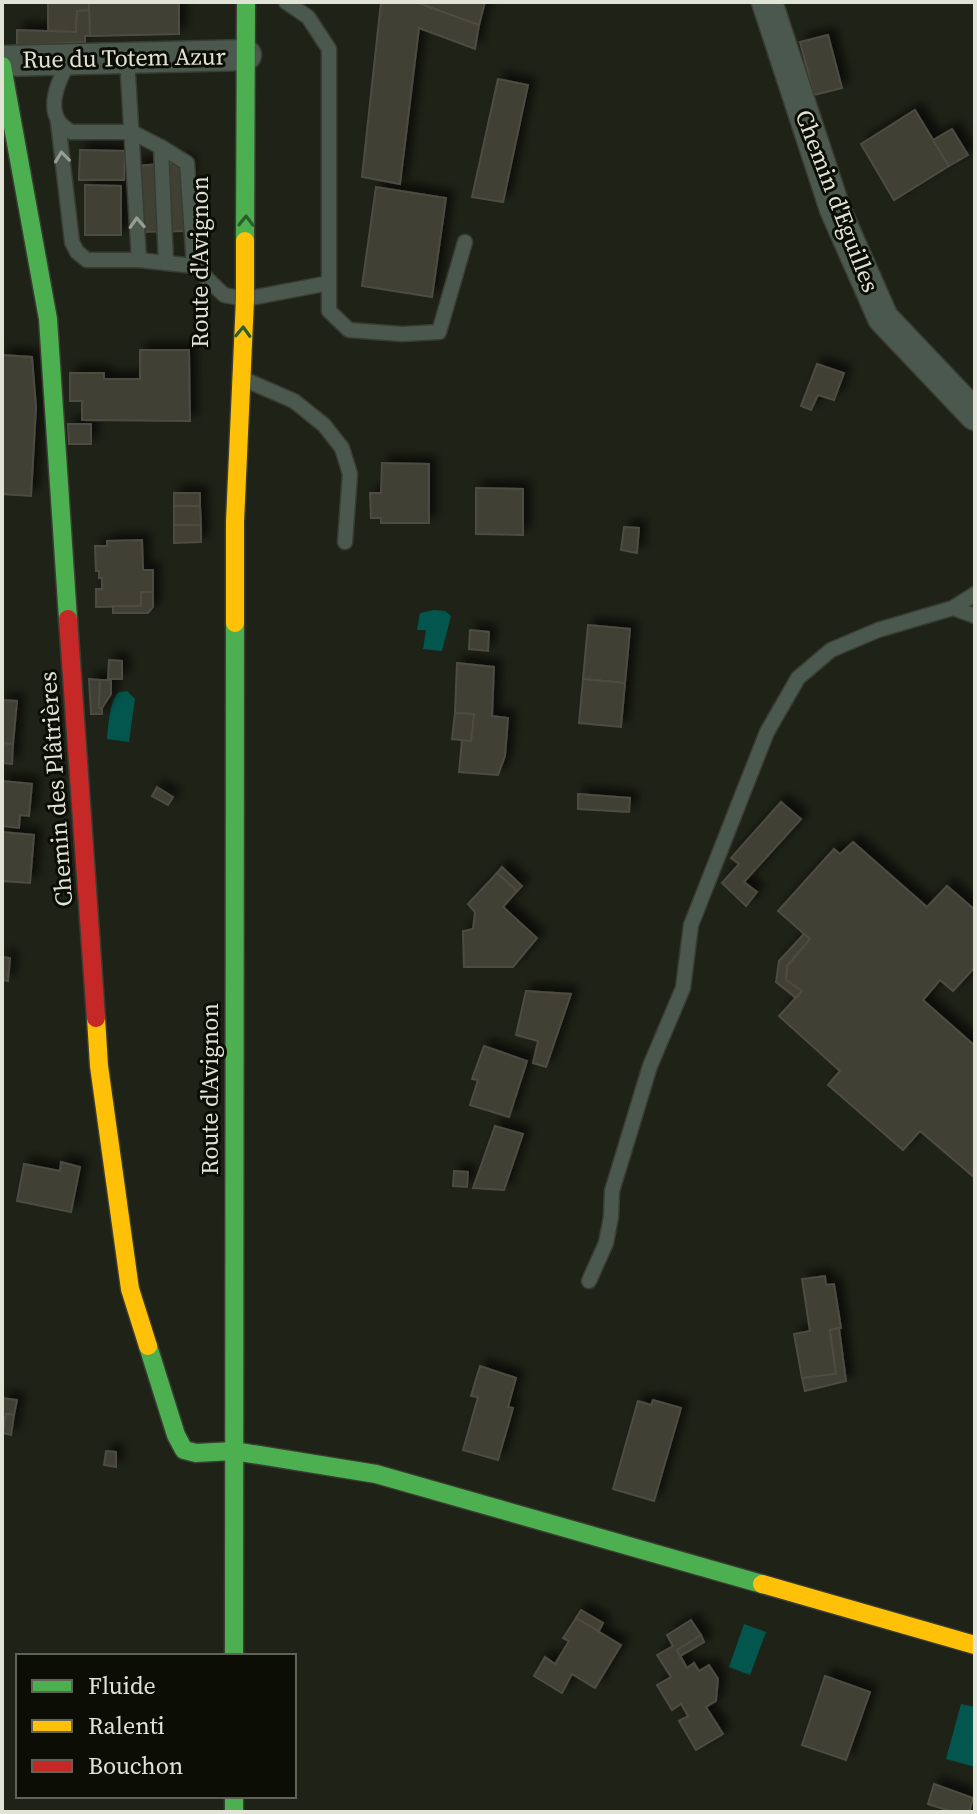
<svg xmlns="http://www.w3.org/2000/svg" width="977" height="1814" font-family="'Source Serif 4',serif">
  <defs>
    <filter id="shadow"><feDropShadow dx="7" dy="-7" stdDeviation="4" flood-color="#0009"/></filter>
  </defs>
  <rect width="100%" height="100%" fill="#1f2217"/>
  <g fill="#03564d">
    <path d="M434,610L445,611L451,616L442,651L423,649L426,630H417L420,613Z"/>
    <path d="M127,691L135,699L129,742L107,739C108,728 110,696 120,692C122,691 125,692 127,691Z"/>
    <path d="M744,1624L766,1632L750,1675L729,1667Z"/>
    <path d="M961,1704L975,1707V1767L946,1759Z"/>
  </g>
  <g fill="#3f3f36" stroke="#4d4c43" stroke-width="2" filter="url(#shadow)">
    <path d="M48,2H89V10L77,11L76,32L48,31Z"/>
    <path d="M89,2H179V34L90,36Z"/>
    <path d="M381,2H416L479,25L475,49L419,28L400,184L362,177Z"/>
    <path d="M416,2H485L479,25Z"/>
    <path d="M89,10L90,36H85V42L17,45V30L76,32L77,11Z"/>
    <path d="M828,35L842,88L814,95L800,42Z"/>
    <path d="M498,79L528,85L503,202L472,197Z"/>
    <path d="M915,110L949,166L894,200L861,144Z"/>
    <path d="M952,129L968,155L949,166L933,140Z"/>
    <path d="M80,150L125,151L124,180H79Z"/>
    <path d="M188,162L189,231L134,232L135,166Z"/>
    <path d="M85,185L121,186V235H85Z"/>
    <path d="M376,187L446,198L432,297L362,286Z"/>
    <path d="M140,350H189L190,421L82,420V401H70V373H104V379H140Z"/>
    <path d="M2,355L32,357L36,407L31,496L2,494Z"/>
    <path d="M817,364L844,373L834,400L818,395L811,410L801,406Z"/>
    <path d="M68,424H91V444H69Z"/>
    <path d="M382,463L429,464V523H381V518H371L370,493H381Z"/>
    <path d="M476,488L523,489V535L476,534Z"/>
    <rect x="174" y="493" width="26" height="13"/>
    <path d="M174,506H200L201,525H174Z"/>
    <path d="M174,525H201V542L174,543Z"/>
    <path d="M624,527L639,528L637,553L621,550Z"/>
    <path d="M142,540L143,570H153V592H141V606L96,607V589H102V578H99V571H96L95,546H107V541Z"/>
    <path d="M141,592H153V607L148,613H113V606H141Z"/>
    <path d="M588,625L630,629L625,683L583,679Z"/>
    <path d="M470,630L489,632L488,651L469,649Z"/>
    <path d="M109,660L122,661V679H108Z"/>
    <path d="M457,663L494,667L492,716L508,718L505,756L498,775L459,772L462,740L471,741L474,714L455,713Z"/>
    <path d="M89,679L100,680L99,708H102V714H91Z"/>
    <path d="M583,679L625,683L621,727L579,723Z"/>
    <path d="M100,680H111V694L102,708H99Z"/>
    <path d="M2,700L17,701L13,744L2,743Z"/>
    <path d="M455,713L474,714L471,741L452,739Z"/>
    <path d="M2,743L13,744L12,764L2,763Z"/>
    <path d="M2,781L32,784L29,816L20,815L19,828L2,826V832L34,835L30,883L2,881Z"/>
    <path d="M157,787L173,797L168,805L152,796Z"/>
    <path d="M578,794L630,798L629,812L578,809Z"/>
    <path d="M781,802L801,819L744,882L757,892L746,906L722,883L739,864L731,858Z"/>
    <path d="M853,842L927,907L947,886L975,910V967L953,991L940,980L923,1000L975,1046V1178L920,1131L903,1150L828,1085L840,1071L779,1016L802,991L786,980L787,966L810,939L778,911L834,849L840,854Z"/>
    <path d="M502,867L522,886L517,891L497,873Z"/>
    <path d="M497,873L517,891L503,907L537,938L513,967H464L463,931L473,929L475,912L468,904Z"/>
    <path d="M804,934L810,939L787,966L786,980L802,991L796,998L776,982L779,961Z"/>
    <path d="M2,957L10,958L8,981L2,980Z"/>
    <path d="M526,991L571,994L546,1067L533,1063L538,1041L516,1035Z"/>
    <path d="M484,1046L527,1061L509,1117L470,1105L478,1080L472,1079Z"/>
    <path d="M495,1126L523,1134L504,1190L473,1188Z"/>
    <path d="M61,1162L80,1167L71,1212L17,1201L24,1164L60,1171Z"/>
    <path d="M454,1171L468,1172L467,1187L453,1186Z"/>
    <path d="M825,1276L826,1285L834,1284L841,1328L830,1330L836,1374L802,1378L794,1334L810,1331L802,1279Z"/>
    <path d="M839,1328L846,1381L805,1391L802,1378L836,1374L830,1330Z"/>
    <path d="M480,1366L516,1378L508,1407L513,1408L498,1460L463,1450L478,1397L471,1396Z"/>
    <path d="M2,1398L17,1400L14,1415L6,1414L2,1437Z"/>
    <path d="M653,1400L681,1408L654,1501L613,1489L638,1401L651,1405Z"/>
    <path d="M6,1414L14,1415L11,1435L3,1433Z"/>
    <path d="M106,1451L116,1452V1467L104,1465Z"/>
    <path d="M581,1610L603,1623L599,1631L576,1618Z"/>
    <path d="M576,1618L621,1645L595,1688L572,1674L562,1693L534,1676L545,1657L555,1664L569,1641L563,1638Z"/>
    <path d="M691,1620L701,1635L677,1650L687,1668L694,1663L699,1671L709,1665L718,1679L716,1701L706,1707L723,1734L696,1750L679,1721L688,1716L681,1704L672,1710L657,1685L671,1677L657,1655L673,1646L667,1635Z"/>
    <path d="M701,1635L704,1642L680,1656L677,1650Z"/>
    <path d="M825,1676L870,1692L846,1760L802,1745Z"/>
    <path d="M934,1784L973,1798L969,1812H953L928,1804Z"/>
  </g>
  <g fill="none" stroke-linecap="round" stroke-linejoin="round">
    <defs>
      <g id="lane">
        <path d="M127,58L139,260L194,266L224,295L245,299L329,283V49L308,17L286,2"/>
        <path d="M70,60C60,77 46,105 60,123C63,127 67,129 71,132H132L161,147L166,263"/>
        <path d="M58,122L72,242L77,252L87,260H139"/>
        <path d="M161,147L187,163L194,266"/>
        <path d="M329,283V311L349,330L402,334L439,332L465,242"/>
        <path d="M248,381L294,401L324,425L342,448L350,474L345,542"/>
        <path d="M953,608L975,616"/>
        <path d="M589,1281L606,1243L611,1217L612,1191L650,1066L683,988L691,925L767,732L798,678L831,650L878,630L953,608L975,594"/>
      </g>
      <g id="street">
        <path d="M767,2L835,209L883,318L975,415"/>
        <path d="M2,61L246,55"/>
      </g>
      <g id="fast">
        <path d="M2,66L48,319L68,619"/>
        <path d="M245,241L246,2"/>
        <path d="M148,1346L176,1435L184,1450L196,1453L234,1451L376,1474L762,1584"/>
        <path d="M234,1656L235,623"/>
        <path d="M234,1796V1812"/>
      </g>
      <g id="slow">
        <path d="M235,623V522L245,299V241"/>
        <path d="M96,1018L99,1066L130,1289L148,1346"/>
        <path d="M762,1584L975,1645"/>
      </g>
      <path id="jam" d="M68,619L96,1018"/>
    </defs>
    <use href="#lane" stroke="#393c33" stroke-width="17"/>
    <use href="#street" stroke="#393c33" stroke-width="33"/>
    <use href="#fast" stroke="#393c33" stroke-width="21"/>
    <use href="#slow" stroke="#393c33" stroke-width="21"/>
    <use href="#jam" stroke="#393c33" stroke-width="21"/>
    <use href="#lane" stroke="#4b584d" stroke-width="14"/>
    <use href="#street" stroke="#4b584d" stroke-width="30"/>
    <use href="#fast" stroke="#4caf50" stroke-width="18"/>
    <use href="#slow" stroke="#ffc107" stroke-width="18"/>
    <use href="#jam" stroke="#c62828" stroke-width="18"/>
  </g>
  <defs><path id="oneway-chevron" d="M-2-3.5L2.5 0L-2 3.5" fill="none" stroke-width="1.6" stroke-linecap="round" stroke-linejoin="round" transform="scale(2)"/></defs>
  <g stroke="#969e92">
    <use href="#oneway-chevron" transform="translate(62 157) rotate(-97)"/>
    <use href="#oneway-chevron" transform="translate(137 223) rotate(-93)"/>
  </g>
  <g stroke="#2c5e2b">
    <use href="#oneway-chevron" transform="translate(246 221) rotate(-89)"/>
    <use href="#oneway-chevron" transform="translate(243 332) rotate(-88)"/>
  </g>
  <g text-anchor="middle" stroke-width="6" stroke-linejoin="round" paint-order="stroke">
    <g font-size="24" fill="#e0e3d6" stroke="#0c0e06">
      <text transform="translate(124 58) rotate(-1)" y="8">Rue du Totem Azur</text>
      <text transform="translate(837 201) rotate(69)" y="8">Chemin d'Eguilles</text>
      <text transform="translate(200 262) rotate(-90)" y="8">Route d'Avignon</text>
      <text transform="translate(56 789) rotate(-94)" y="8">Chemin des Plâtrières</text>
      <text transform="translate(210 1089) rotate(-90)" y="8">Route d'Avignon</text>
    </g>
  </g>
  <rect width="977" height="1814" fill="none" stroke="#e0e3d6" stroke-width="8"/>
  <rect x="16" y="1654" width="280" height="144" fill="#0c0e06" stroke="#616359" stroke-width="2"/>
  <rect x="32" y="1680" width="40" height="12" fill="#4caf50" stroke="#616359" stroke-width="2"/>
  <text x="88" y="1694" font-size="24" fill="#e0e3d6">Fluide</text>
  <rect x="32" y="1720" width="40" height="12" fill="#ffc107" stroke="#616359" stroke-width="2"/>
  <text x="88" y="1734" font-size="24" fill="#e0e3d6">Ralenti</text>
  <rect x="32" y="1760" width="40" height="12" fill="#c62828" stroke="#616359" stroke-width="2"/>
  <text x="88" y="1774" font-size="24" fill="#e0e3d6">Bouchon</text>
</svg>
